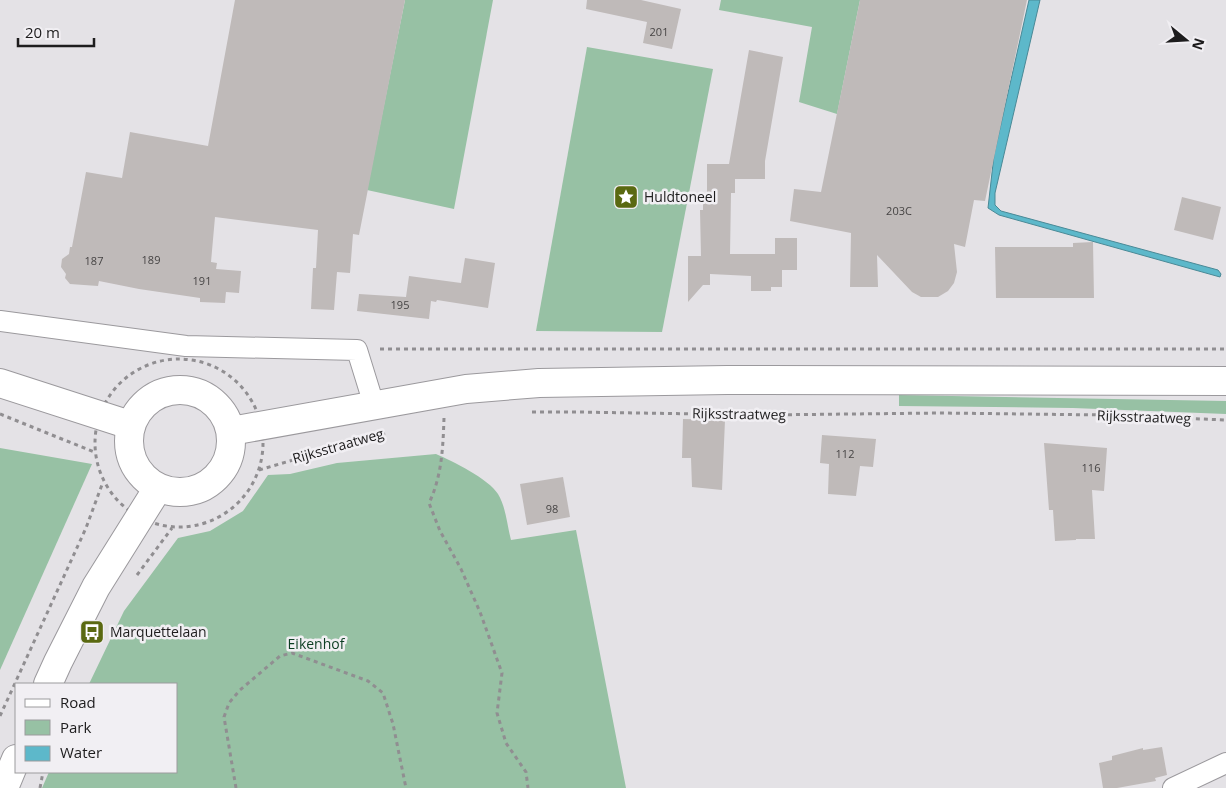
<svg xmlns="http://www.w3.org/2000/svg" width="1226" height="788" font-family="'Open Sans',sans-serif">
  <rect width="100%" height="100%" fill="#e4e2e6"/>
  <g fill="#97c1a4">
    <path d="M405,0H493L454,209L367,190Z"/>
    <path d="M721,0H860L837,114L799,102L812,27L719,10Z"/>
    <path d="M587,47L713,69L662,332L536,331Z"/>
    <path d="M899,395L1226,401V414L1073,408L899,406Z"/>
    <path d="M0,448L92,464L0,670Z"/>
    <path d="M436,454C452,461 489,479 498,494C506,507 507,525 511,540L576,530L626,788H42L49,772H176V684H89L124,611L178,538L210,531L243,511L268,475L290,474L337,463Z"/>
  </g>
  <path fill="#5db8ca" stroke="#4a8996" d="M1029,0H1040L995,193V205L1001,211L1218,270L1221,274L1220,277L999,215L988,208L994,155Z"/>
  <g fill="#bfbab9">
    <path d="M235,0H405L359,235L353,234L350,273L337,272L334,310L311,309L313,268H316L318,230L215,217L211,262L217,263L216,269L241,271L239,293L226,292L225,303L200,302V298L139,289L99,281L98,286L70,284L65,278L66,274L61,267L62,259L69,254L70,247H72L86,172L122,178L130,132L208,146Z"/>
    <path d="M587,0H641L681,9L672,49L643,43L647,22L586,9Z"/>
    <path d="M860,0H1027L985,201L974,200L965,247L954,244L957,272L954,283L948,291L938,297H921L912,292L877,255L878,287H850L851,233L790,221L794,189L821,192Z"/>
    <path d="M749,50L783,57L765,161V179H735V193H731L730,254H775V238H797V270H782V287H771V291H751V276L710,274V285H703L688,302V256H701L700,210H703V193H707V164H729Z"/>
    <path d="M1182,197L1221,207L1213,240L1174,230Z"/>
    <path d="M1093,242L1094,298H996L995,247H1073V243Z"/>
    <path d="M465,258L495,263L488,308L437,300L436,302L431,301L429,319L357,311L359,294L406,297L409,276L461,283Z"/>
    <path d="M683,419L725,420L722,490L692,487L691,458H682Z"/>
    <path d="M822,435L876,439L873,467L860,466L856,496L828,494L829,464L820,463Z"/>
    <path d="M1044,443L1107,448L1104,491L1092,490L1095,539H1076V540L1055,541L1053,510H1049Z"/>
    <path d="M563,477L570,517L527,525L520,484Z"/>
    <path d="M1162,747L1167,775L1155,778L1156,781L1117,788H1103L1099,763L1112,760V756L1143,748V750Z"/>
  </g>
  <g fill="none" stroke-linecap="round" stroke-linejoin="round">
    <defs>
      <g id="street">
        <path d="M0,321L186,346L357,350L374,405"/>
        <path d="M1173,788L1226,763"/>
      </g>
      <g id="secondary">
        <path d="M0,383L130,425"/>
        <circle cx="180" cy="441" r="51"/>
        <path d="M231,431L466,389L539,383L727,380L1226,381"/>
        <path d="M48,684L58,662L96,587L158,488"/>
        <path d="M4,788L16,759"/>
      </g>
    </defs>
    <use href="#street" stroke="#9b999d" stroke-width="22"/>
    <use href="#secondary" stroke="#9b999d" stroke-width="30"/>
    <g stroke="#908e91" stroke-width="3" stroke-dasharray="4 4" stroke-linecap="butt">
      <path d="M380,349H1226"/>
      <circle cx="179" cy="443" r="84"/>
      <path d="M532,412H577L760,415L941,413L1107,415L1226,420"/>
      <path d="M0,414L94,452"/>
      <path d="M444,418C443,447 442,476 429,503L440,531L461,569L480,612L502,673L497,713L506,743L526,772L528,788"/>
      <path d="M259,470L385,433"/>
      <path d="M137,575L172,528"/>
      <path d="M0,716L86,528L103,482"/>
      <path d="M40,788L43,772"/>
      <path d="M236,788L224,717L229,703L240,690L280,656L292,653L368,681L383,693L393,724L406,788"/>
    </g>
    <use href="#street" stroke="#fff" stroke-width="20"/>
    <use href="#secondary" stroke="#fff" stroke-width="28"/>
  </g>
  <defs>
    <symbol id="sight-square" viewBox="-11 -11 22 22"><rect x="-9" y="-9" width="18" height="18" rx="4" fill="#5a6911" stroke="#f1eff3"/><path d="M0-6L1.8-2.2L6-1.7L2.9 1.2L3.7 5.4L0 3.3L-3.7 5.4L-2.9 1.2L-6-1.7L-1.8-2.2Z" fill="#fff"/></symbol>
    <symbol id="bus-square" viewBox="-11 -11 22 22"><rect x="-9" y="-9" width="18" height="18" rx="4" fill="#5a6911" stroke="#f1eff3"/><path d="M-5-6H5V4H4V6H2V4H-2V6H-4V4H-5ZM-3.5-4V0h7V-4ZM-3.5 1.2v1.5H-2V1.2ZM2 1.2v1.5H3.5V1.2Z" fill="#fff"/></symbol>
  </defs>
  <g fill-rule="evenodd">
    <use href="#sight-square" x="612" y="183" width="28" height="28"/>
    <use href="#bus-square" x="78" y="618" width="28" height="28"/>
  </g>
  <g text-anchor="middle" stroke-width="5" stroke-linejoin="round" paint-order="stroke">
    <g font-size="11" fill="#464444">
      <text x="659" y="36">201</text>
      <text x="899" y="215">203C</text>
      <text x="151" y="264">189</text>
      <text x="94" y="265">187</text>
      <text x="202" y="285">191</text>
      <text x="400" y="309">195</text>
      <text x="845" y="458">112</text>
      <text x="1091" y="472">116</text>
      <text x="552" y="513">98</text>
    </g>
    <g font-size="14" fill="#1d1c1d" stroke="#f1eff3" text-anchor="start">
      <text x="644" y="202">Huldtoneel</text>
      <text x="110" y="637">Marquettelaan</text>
    </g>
    <g font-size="14" fill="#1d1c1d" stroke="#f1eff3">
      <text transform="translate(739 414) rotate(1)" y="5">Rijksstraatweg</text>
      <text transform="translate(1144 417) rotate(2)" y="5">Rijksstraatweg</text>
      <text transform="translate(338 446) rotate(-16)" y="5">Rijksstraatweg</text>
    </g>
    <g font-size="14" fill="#0c3f23" stroke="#f1eff3">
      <text x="316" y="649">Eikenhof</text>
    </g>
  </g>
  <rect x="15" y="683" width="162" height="90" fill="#f1eff3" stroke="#9c9b9d"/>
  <rect x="25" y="699" width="25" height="8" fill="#ffffff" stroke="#9c9b9d"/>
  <text x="60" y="708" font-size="15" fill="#1d1c1d">Road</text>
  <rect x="25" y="720" width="25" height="15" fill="#97c1a4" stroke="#9c9b9d"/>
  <text x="60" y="733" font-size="15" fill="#1d1c1d">Park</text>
  <rect x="25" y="746" width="25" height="15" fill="#5db8ca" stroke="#9c9b9d"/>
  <text x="60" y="758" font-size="15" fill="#1d1c1d">Water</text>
  <g transform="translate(1186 40) rotate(108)" stroke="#f1eff3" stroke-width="4" paint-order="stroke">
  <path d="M0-4L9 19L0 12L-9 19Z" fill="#1d1c1d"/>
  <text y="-8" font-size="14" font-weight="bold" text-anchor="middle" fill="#1d1c1d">N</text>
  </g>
  <path d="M18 38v8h76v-8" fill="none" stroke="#1d1c1d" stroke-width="2.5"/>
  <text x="25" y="38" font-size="15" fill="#1d1c1d" stroke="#f1eff3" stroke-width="4" paint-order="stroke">20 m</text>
</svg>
